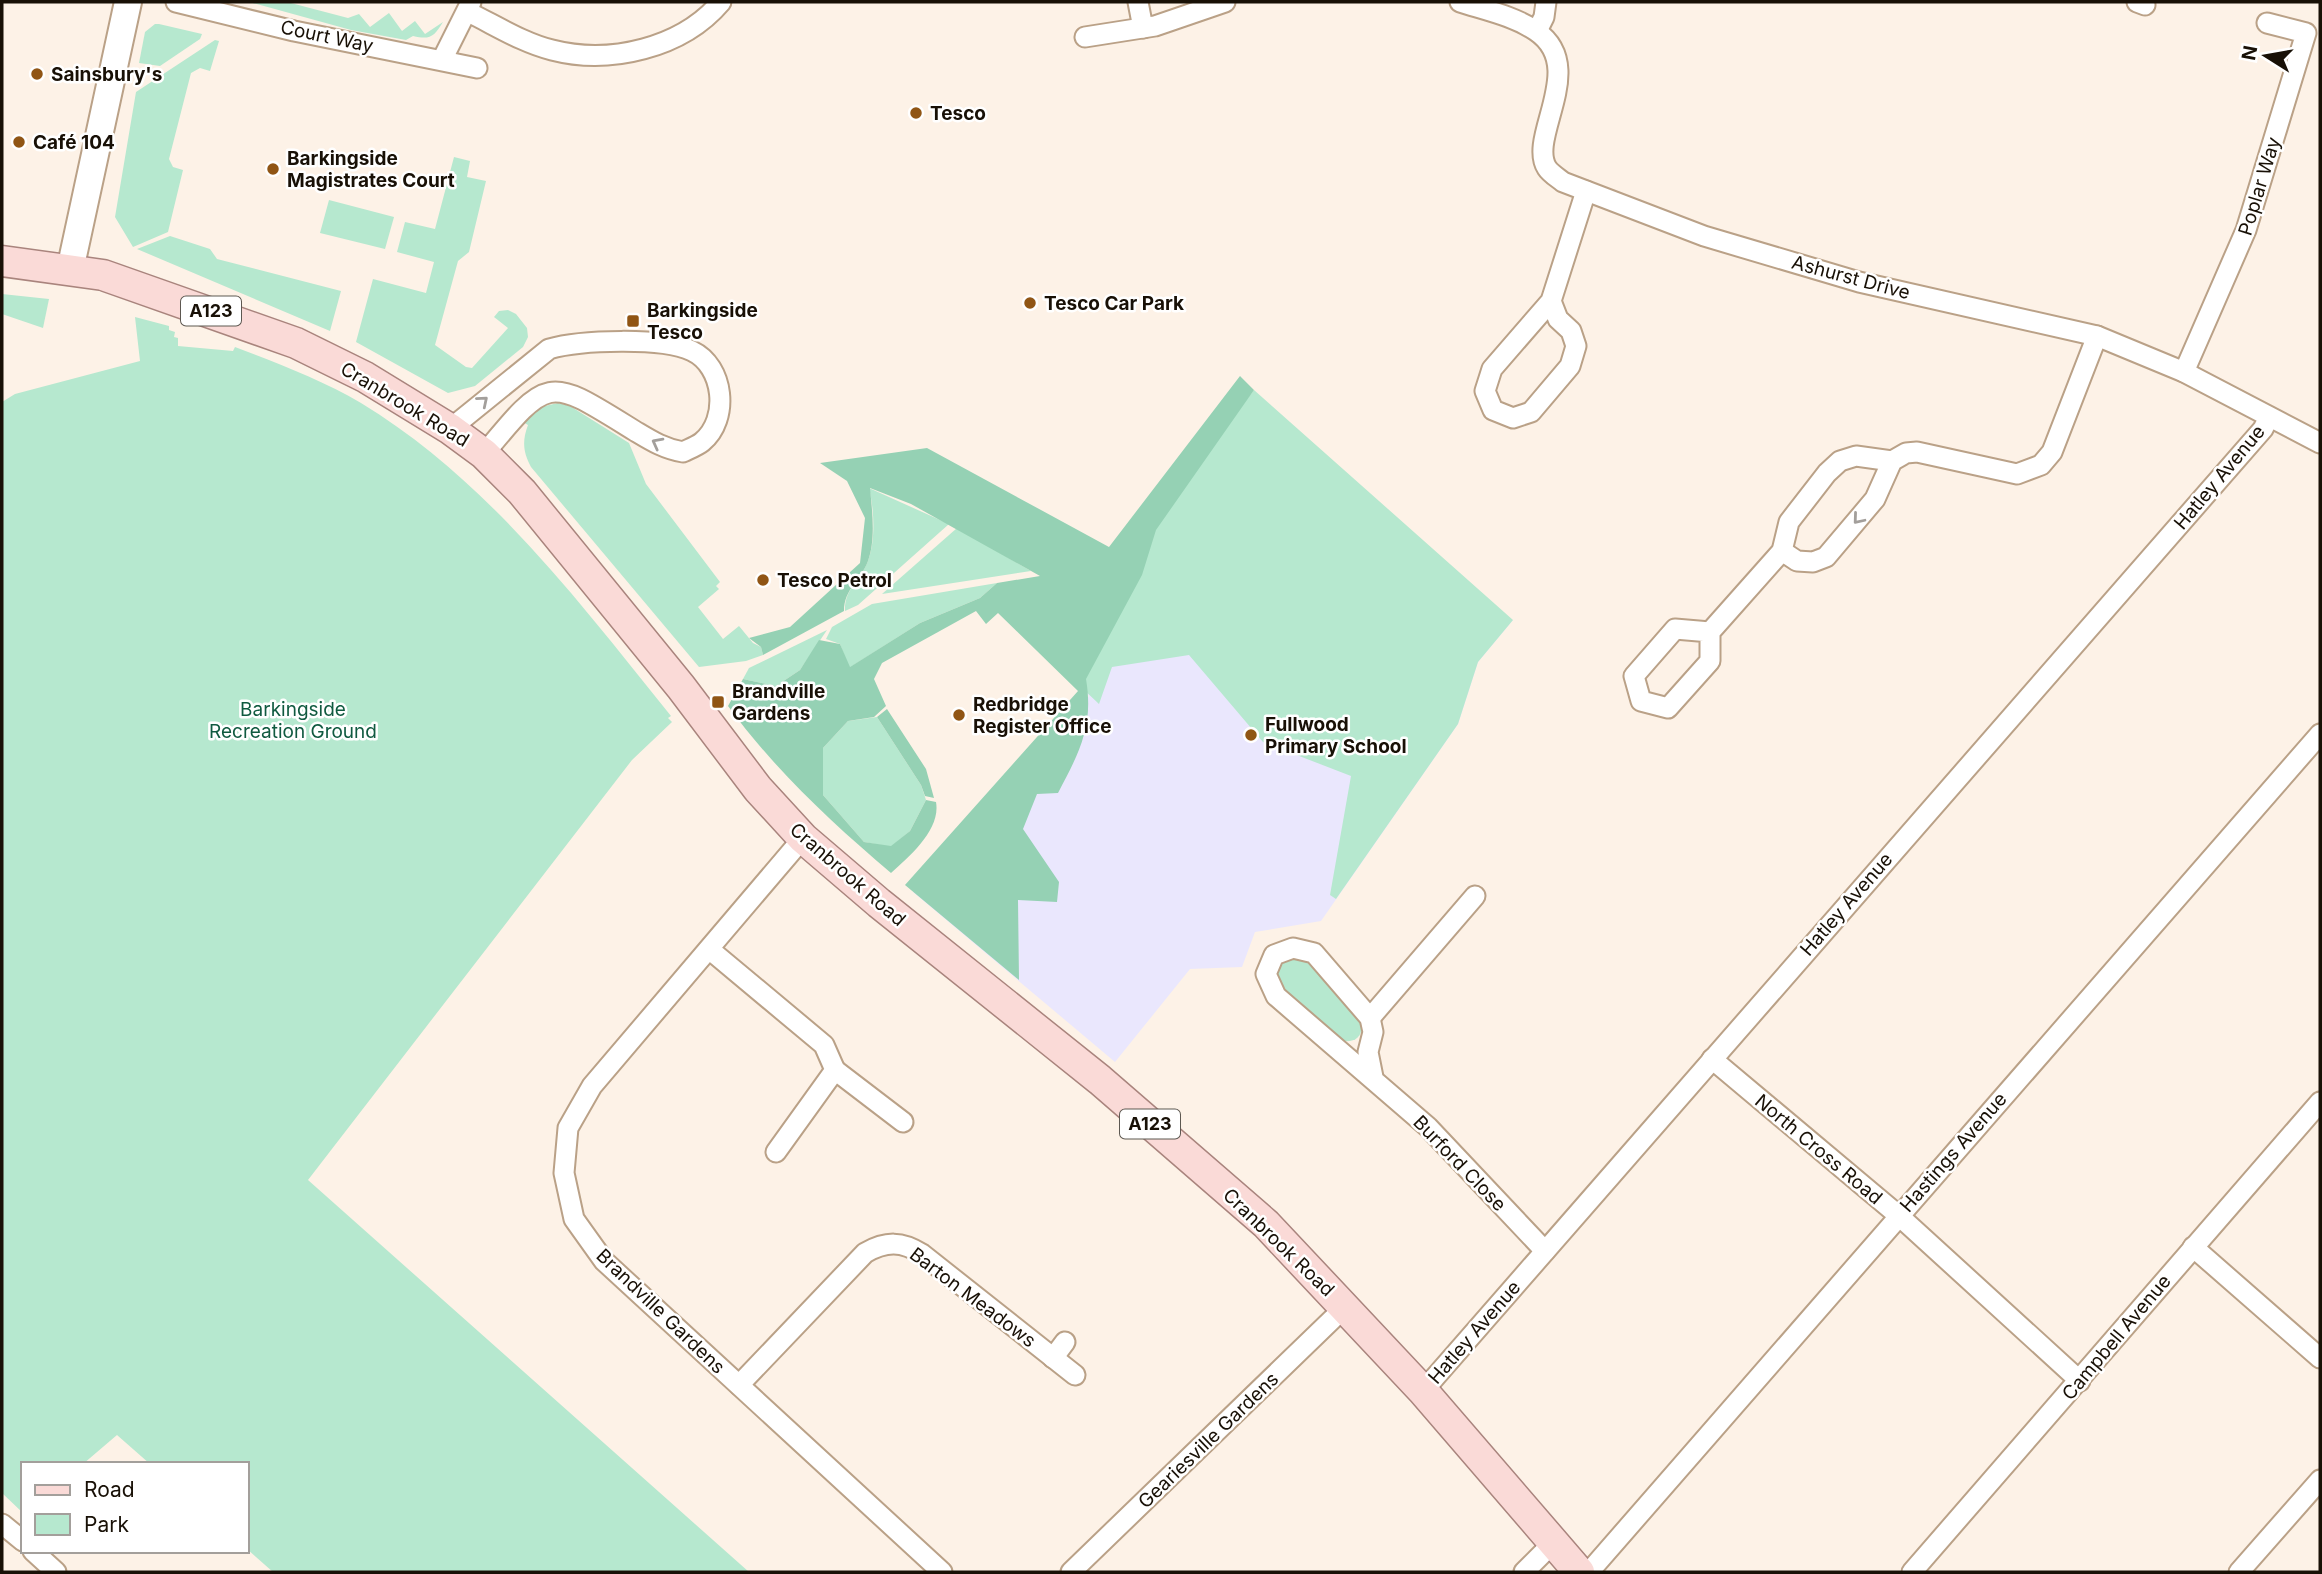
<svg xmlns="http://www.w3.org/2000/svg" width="2322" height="1574" font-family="Inter,sans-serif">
  <rect width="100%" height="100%" fill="#fdf2e7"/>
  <path fill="#eae7fd" d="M1513,620L1478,662L1458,724L1321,921L1255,932L1242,967L1190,969L1115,1062L913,892L1089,696L1046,654Z"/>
  <g fill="#b6e8cf">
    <path d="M249,2H287L348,18L359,14L370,27L389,13L402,31L415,21L425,34L443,22C434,37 430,40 413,36L406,40L351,30Z"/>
    <path d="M155,24H159L202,34L200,39L160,66L139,63L145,32Z"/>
    <path d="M215,40L219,41L210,71L200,68L191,73L169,159L173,167L183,170L168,232L133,247L115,217L136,92Z"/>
    <path d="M454,157L470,161L467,177L486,181L469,252L458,261L435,345L466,367L472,368L508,328L494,317L499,311L508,310L516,314L527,328L528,337L523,347L475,386L448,393L356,342L373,279L426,293L434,262L397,252L405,222L435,229Z"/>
    <path d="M329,200L394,217L385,249L320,233Z"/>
    <path d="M170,236L210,249L217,259L341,291L330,331L137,249Z"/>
    <path d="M2,294L49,299L43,328L2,314Z"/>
    <path d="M135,317L169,326V330L175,332L174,337L178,338V346L233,351L235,347C277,363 322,380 361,403C488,480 579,602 671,716L668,718L672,722L632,760L308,1180L749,1572H273L247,1549V1464H150L117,1435L83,1464H23V1513L2,1493V402L15,394L140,361Z"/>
    <path d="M1254,390L1513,620L1478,662L1458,724L1336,899L1330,895L1351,776L1263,742L1189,655L1112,667L1099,704L1046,654Z"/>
    <path d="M558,403L570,406L629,443L646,484L720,582L716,586L719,589L698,607L723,639L739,626L753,643L761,647L763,655L746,661L699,667L531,467C523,452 522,441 528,425L523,422L536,408Z"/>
    <path d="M869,488L949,524L858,605L845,611C844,589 861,580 868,561C876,539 874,509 869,488Z"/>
    <path d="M957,528L1031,571L882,594Z"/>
    <path d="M997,583L980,598L920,623L849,668L840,644L826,639L832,627L872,604Z"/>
    <path d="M827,630L800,670L776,686L743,679L749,668Z"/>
    <path d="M877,717L921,785L926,800L910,831L891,847L864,842L823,795V748L848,721Z"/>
    <path d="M1291,956L1307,958L1361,1021C1364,1036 1356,1043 1342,1041L1282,990L1276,974L1284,959Z"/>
  </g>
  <g fill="#95d1b4">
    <path d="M1240,376L1254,390L1156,530L1142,575L1086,679C1094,726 1079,753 1058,793L1037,794L1023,829L1059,882L1057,902L1018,900L1019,980L905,885L1078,691L998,613L986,624L976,611L882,663L874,679L886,706L874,717L848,721L823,748V795L864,842L891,846L910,831L926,800L936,802C941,829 910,856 891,873C831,822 775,770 728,706L743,679L776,686L800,670L819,640L840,644L850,667L920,623L980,598L997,583L1040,576L911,504L870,488C872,510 876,539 868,561C861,580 844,589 844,611L763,655L761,647L749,638L790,627L860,563L865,518L847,481L820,463L927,448L1109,547Z"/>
    <path d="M887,709L926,769L934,798L925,796L921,785L877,717Z"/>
  </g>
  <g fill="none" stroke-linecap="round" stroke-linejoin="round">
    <defs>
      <g id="street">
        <path d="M176,2L294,31L477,68"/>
        <path d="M1138,2L1143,28"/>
        <path d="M1460,2C1485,10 1514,16 1536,31C1589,67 1527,137 1547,168C1550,173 1558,178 1563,182L1704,236L1859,282L2097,336L2184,372L2320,443"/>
        <path d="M2137,2L2145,5"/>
        <path d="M468,12C495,25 523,43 552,50C610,65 682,48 721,2"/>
        <path d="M1537,31L1544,17L1546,2"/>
        <path d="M1085,37L1155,26L1225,2"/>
        <path d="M442,60L471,2"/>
        <path d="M1551,301L1492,369L1485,391L1493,410L1513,418L1531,412L1570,366L1576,346L1571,331L1558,319L1551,301L1586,191"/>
        <path d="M2184,372L2246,230L2306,33L2267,23"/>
        <path d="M450,429L549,349C580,340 663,337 692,351C724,366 730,419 702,442C697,446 689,449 683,452C664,449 650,440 635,431C548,377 550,374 484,454"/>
        <path d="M1782,551L1797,561L1813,562L1826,557L1875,499L1892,461L1906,453L1917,452L2017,474L2041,465L2052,452L2097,336"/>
        <path d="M1710,632L1675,629L1634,676L1641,701L1668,708L1710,661V632L1782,551L1789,522L1827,473L1840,461L1856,456L1892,461"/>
        <path d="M803,838L592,1086L568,1128L564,1173L574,1219L604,1261L942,1572"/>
        <path d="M709,949L824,1045L835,1070L776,1152"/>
        <path d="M1370,1018L1475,896"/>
        <path d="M1712,1059L1898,1215L2080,1381"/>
        <path d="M835,1070L903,1122"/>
        <path d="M1373,1077L1368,1052L1373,1032L1370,1018L1314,953L1293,948L1274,955L1266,974L1276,996L1428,1127L1545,1251"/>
        <path d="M2193,1247L2320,1358"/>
        <path d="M1053,1358L1065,1342"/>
        <path d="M739,1385L865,1253C886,1241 902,1241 922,1254L1075,1375"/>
        <path d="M1423,1391L2263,429L2269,417"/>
        <path d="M2,1524L23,1541"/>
        <path d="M33,1551L56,1572"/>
        <path d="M1071,1572L1345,1307"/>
        <path d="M1524,1572L1554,1542"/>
        <path d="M1589,1572L2320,734"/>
        <path d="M1912,1572L2320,1102"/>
        <path d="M2239,1572L2320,1480"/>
      </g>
      <path id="secondary" d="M70,270L128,2"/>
      <path id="primary" d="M2,261L103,275L296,343L365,377L450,429L484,454L522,492L681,687L758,789L803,838L879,903L1100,1080L1266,1224L1423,1391L1579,1572"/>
    </defs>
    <use href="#street" stroke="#baa187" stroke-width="23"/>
    <use href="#secondary" stroke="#baa187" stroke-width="30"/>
    <use href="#primary" stroke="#a9847d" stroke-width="33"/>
    <use href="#street" stroke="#fff" stroke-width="19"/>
    <use href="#secondary" stroke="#fff" stroke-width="26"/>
    <use href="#primary" stroke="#fadad7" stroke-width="30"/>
  </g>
  <defs><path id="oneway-chevron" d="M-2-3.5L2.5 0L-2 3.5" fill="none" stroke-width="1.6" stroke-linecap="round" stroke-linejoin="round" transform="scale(1.75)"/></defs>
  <g stroke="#a39f9b">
    <use href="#oneway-chevron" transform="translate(483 401) rotate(-40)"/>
    <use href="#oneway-chevron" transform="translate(657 443) rotate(-152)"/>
    <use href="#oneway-chevron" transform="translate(1858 519) rotate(130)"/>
  </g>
  <g fill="#905514" stroke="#fff" stroke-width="2.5">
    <circle cx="37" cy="74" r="7"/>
    <circle cx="916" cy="113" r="7"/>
    <circle cx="19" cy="142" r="7"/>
    <circle cx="273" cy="169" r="7"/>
    <circle cx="1030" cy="303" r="7"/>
    <rect x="626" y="314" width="14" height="14" rx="3.5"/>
    <circle cx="763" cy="580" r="7"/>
    <rect x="711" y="695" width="14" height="14" rx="3.5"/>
    <circle cx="959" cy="715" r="7"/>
    <circle cx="1251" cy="735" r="7"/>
  </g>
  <g text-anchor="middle" stroke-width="5" stroke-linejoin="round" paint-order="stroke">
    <g fill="#fff" stroke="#5d5851" stroke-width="2">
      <rect x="181" y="296.5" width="60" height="29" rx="5"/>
      <rect x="1120" y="1109.5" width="60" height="29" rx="5"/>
    </g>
    <g font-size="18" font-weight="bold" fill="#181006">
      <text x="211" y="317">A123</text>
      <text x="1150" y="1130">A123</text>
    </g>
    <g font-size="19" fill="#181006" stroke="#fff">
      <text transform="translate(327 36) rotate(12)" y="7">Court Way</text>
      <text transform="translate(2259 186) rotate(-73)" y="7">Poplar Way</text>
      <text transform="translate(1851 277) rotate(15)" y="7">Ashurst Drive</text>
      <text transform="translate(405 404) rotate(31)" y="7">Cranbrook Road</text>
      <text transform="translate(2219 477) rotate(-50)" y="7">Hatley Avenue</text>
      <text transform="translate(848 874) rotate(41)" y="7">Cranbrook Road</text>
      <text transform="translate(1846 904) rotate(-49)" y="7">Hatley Avenue</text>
      <text transform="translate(1819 1149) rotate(40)" y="7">North Cross Road</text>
      <text transform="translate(1953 1152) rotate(-49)" y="7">Hastings Avenue</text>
      <text transform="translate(1460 1163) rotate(46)" y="7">Burford Close</text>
      <text transform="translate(1279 1242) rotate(44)" y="7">Cranbrook Road</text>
      <text transform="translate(973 1297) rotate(37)" y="7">Barton Meadows</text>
      <text transform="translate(661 1311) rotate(44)" y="7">Brandville Gardens</text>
      <text transform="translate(1474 1332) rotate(-49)" y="7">Hatley Avenue</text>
      <text transform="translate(2116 1337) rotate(-50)" y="7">Campbell Avenue</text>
      <text transform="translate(1208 1440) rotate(-44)" y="7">Geariesville Gardens</text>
    </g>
    <g font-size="19" font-weight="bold" fill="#181006" stroke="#fff" text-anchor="start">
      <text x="51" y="81">Sainsbury's</text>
      <text x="930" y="120">Tesco</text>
      <text x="33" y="149">Café 104</text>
      <text x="287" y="165">Barkingside<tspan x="287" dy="22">Magistrates Court</tspan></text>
      <text x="1044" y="310">Tesco Car Park</text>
      <text x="647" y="317">Barkingside<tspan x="647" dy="22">Tesco</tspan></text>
      <text x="777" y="587">Tesco Petrol</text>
      <text x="732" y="698">Brandville<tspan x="732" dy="22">Gardens</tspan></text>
      <text x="973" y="711">Redbridge<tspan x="973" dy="22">Register Office</tspan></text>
      <text x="1265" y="731">Fullwood<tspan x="1265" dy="22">Primary School</tspan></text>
    </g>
    <g font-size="19" fill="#105a40" stroke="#fff">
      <text x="293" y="716">Barkingside<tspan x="293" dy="22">Recreation Ground</tspan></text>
    </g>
  </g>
  <rect width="2322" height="1574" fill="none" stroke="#181006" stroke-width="7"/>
  <rect x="21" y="1462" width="228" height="91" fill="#ffffff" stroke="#a39f9b" stroke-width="2"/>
  <rect x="35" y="1485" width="35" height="10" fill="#fadad7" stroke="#a39f9b" stroke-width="2"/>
  <text x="84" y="1497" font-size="21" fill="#181006">Road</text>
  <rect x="35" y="1514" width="35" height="21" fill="#b6e8cf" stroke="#a39f9b" stroke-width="2"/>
  <text x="84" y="1532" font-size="21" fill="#181006">Park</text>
  <g transform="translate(2266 56) rotate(281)" stroke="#ffffff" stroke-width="5" paint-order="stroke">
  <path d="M0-5L12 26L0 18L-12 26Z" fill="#181006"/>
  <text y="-10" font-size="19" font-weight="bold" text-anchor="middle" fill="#181006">N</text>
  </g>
</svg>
